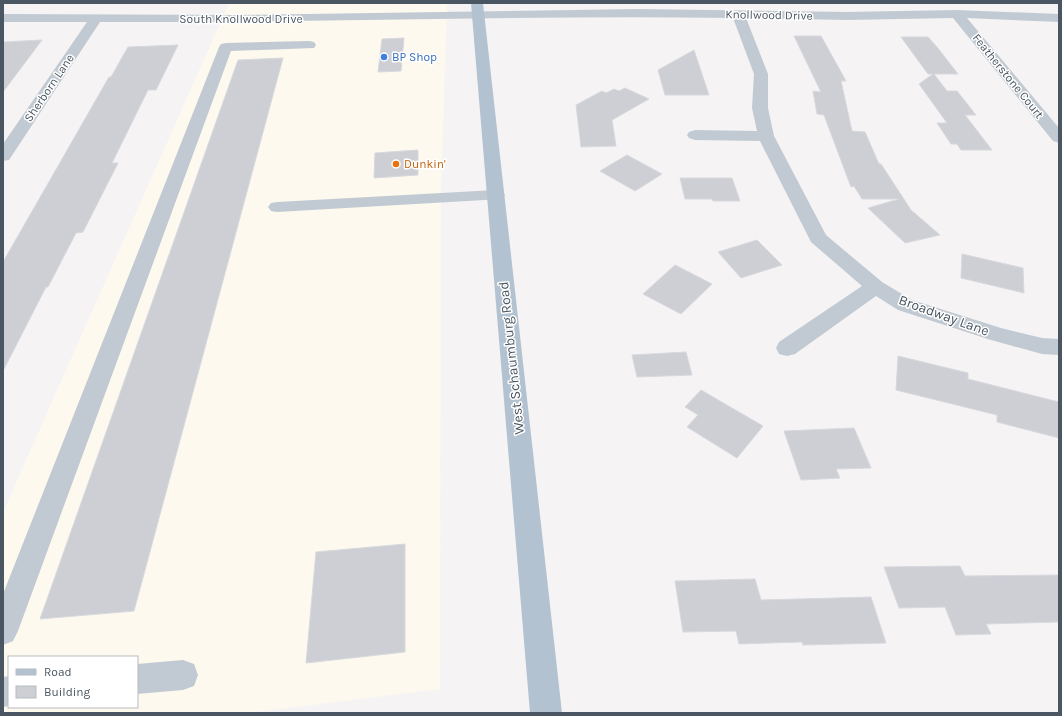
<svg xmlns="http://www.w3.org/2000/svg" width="1062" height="716" font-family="Karla,sans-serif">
  <rect width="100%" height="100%" fill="#f5f3f3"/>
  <path fill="#fdf9ef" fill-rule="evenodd" d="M229,3H447L441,189L440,689L249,713H3V512ZM9,657H137V707H9Z"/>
  <g fill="#cdcfd5" stroke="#d7d9de">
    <path d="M794,36H821L846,81H841L852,131L865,132L879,164H881L911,210L940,235L905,243L868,208L899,199H862L854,186L851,187L824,115L817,114L813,91L821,92Z"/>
    <path d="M901,37H928L937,47L958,74H934L947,91H957L976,115H965L992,150H961L957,144H951L937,123H947L919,84L933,74H928Z"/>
    <path d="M404,38L401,71L378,72L382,39Z"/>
    <path d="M42,40L3,92V42Z"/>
    <path d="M178,45L156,90H148L112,163H118L83,232L76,233L48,287H46L3,371V262L109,77H111L128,47Z"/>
    <path d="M694,50L709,95H665L658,70Z"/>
    <path d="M283,58L134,611L40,619L238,60Z"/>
    <path d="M625,88L649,99L612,120L616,146L581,147L576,105L602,91L606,93L614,89L619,91Z"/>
    <path d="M418,150V175L374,178L375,153Z"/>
    <path d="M627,155L662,174L635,191L600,171Z"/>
    <path d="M680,178H732L740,201H713L712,199H685Z"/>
    <path d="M757,240L782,265L741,278L718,252Z"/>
    <path d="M962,254L1023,268L1024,293L961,278Z"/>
    <path d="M675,265L712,284L681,314L643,294Z"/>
    <path d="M686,352L692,375L637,377L632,355Z"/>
    <path d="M898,356L968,373V379L1059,402V438L997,422V415L896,390Z"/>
    <path d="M701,390L763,426L737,458L687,427L698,415L685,407Z"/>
    <path d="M854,428L871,468L836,469L840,478L801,480L784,431Z"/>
    <path d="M405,544V652L306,663L316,552Z"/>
    <path d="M960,566L965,576L1059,575V622L986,624L991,634L956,635L945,607L899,608L884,567Z"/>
    <path d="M755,579L761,600L871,597L886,643L803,645L802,642L739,644L736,631L683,632L675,581Z"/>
  </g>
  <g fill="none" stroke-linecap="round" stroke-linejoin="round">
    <g fill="#c1cad2" fill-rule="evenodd">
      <path d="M637,9L846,12L957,10L1059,14V22L967,18L1059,128V143L1053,141L953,18L846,20L746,18L768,74V108L774,136L826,235L882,282L912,300L1001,328L1042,338L1059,339V355L1042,354L991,340L898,310L876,296L795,354L787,356L779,354L776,348L779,342L862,286L811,242L760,141L695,140L689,138L687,135L689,132L695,130L757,131L752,108L754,74L733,18C522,15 311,23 100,22L9,160L3,161V144L87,22H3V14L236,15Z"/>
      <path d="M309,41L314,42L316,45L314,48L231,51L18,631L13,641L3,645V594L219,47L221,44L226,43Z"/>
      <path d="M496,190L502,191L505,195L502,199L277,212L271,211L268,207L271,203L277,202Z"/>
      <path d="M183,660L194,664L198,675L194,686L183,690L137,694V664Z"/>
      <path d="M9,676V706L3,707V677Z"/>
    </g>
    <path fill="#b3c2d1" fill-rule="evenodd" d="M471,3H483L562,713H530Z"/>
  </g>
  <circle fill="#3f7fe0" stroke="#fff" stroke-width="1.5" cx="384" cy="57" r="4"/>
  <circle fill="#e8710a" stroke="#fff" stroke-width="1.5" cx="396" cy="164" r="4"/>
  <g text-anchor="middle" stroke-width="3" stroke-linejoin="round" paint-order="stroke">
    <g font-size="12" fill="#4a5661" stroke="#fff">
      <text transform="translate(769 15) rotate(1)" y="4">Knollwood Drive</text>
      <text x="241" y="23">South Knollwood Drive</text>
      <text transform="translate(1008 76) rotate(51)" y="4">Featherstone Court</text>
      <text transform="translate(49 88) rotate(-56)" y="4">Sherborn Lane</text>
    </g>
    <g font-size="12" fill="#366cbe" stroke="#fff" text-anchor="start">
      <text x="392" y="61">BP Shop</text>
    </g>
    <g font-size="12" fill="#c56008" stroke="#fff" text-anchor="start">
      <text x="404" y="168">Dunkin'</text>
    </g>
    <g font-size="14" fill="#4a5661" stroke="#fff">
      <text transform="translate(944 315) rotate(20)" y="5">Broadway Lane</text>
      <text transform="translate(511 358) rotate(-96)" y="5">West Schaumburg Road</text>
    </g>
  </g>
  <rect width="1062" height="716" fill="none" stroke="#4a5661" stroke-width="8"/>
  <rect x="8" y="656" width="130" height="52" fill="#ffffff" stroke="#b7bbc0"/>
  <rect x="16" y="669" width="20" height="6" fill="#b3c2d1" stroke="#b7bbc0"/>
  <text x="44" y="676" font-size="12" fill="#4a5661">Road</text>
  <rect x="16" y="686" width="20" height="12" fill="#cdcfd5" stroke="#b7bbc0"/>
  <text x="44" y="696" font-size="12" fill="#4a5661">Building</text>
</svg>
